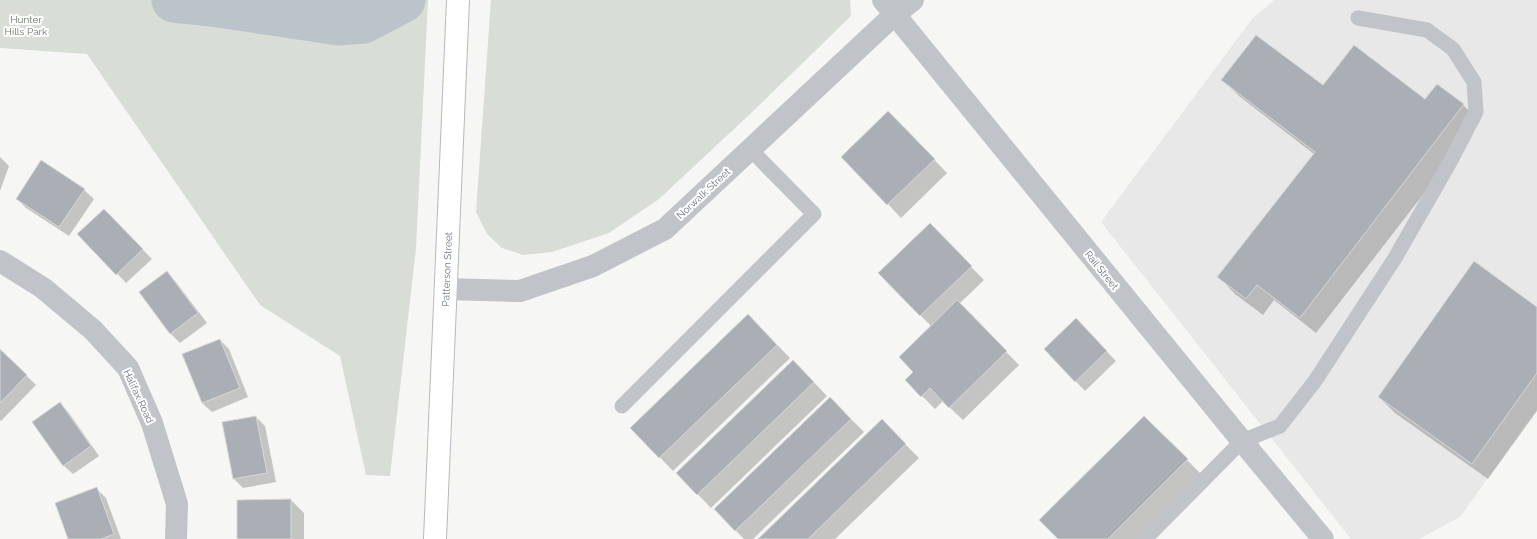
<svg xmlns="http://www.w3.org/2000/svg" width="1537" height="539" font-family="Raleway,sans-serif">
  <rect width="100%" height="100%" fill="#f6f7f4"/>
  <path fill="#e7e8e7" d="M1274,0H1537V409L1460,517L1419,539H1351L1101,222L1252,19Z"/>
  <g fill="#d8ddd5">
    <path d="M0,0H428L416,248L390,476L366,475L340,356L260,305L87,54L0,48Z"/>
    <path d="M491,0H850L851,16L748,116L659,199L609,233L552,252L523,255L502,248L487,234L476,212Z"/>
  </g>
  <g fill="#0003">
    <path d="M1223,80L1323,87L1425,101L1437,85L1463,105L1480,121L1316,333L1274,300L1263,315L1235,294L1219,277L1314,154L1239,96Z"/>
    <path d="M902,126L947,173L901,218L888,204Z"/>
    <path d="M0,157L9,166L0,191Z"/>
    <path d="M84,190L94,199L69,236L26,208L17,199Z"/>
    <path d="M104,210L152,259L126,283L79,234Z"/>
    <path d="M930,225L984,280L959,304L1019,365L963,420L943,401L935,409L906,380L915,372L931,326L879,273Z"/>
    <path d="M167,273L176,282L207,323L180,343L171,334L140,293Z"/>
    <path d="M1537,308V411L1488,479L1395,413L1379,397Z"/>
    <path d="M1076,320L1116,361L1085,391L1045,349Z"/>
    <path d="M762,329L790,358L673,471L632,428Z"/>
    <path d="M220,340L229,349L248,397L212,412L202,403Z"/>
    <path d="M0,350L36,385L1,421L0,420Z"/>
    <path d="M806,374L827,396L711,508L677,473Z"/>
    <path d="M830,398L864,432L753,539H744L715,509Z"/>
    <path d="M60,403L69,413L99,456L73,474L63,465Z"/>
    <path d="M256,417L265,426L276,482L243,488L234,479Z"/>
    <path d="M1144,417L1203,476L1140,539H1059Z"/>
    <path d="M895,434L919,458L835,539H759Z"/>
    <path d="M96,488L106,498L121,539H69Z"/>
    <path d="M291,500L304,513V539H238Z"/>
  </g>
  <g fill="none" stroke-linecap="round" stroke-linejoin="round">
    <path stroke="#bac4c9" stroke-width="8" d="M339,23L345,0"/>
    <path stroke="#bac4c9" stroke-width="45" d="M174,0L212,4L339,23L363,21L403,0"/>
  </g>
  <g fill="#a9afb5" stroke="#d8d8d6">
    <path d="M1256,35L1323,85L1354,45L1425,99L1437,84L1464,104L1300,318L1257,285L1246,299L1217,277L1315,152L1221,80Z"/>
    <path d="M888,111L935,159L887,205L841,157Z"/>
    <path d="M41,160L85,189L59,227L16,199Z"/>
    <path d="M104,209L143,249L116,275L77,234Z"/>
    <path d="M930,223L972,266L920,316L878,273Z"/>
    <path d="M1474,261L1537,307V373L1472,464L1378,397Z"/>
    <path d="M167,271L198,313L170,334L139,292Z"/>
    <path d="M957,300L1007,351L949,408L930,388L921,397L905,380L913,372L899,357Z"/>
    <path d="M748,314L777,345L659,458L630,428Z"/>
    <path d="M1076,318L1107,351L1075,382L1044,349Z"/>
    <path d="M220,339L240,388L202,403L182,354Z"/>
    <path d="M0,349L27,375L0,403Z"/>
    <path d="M793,360L814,382L697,495L676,473Z"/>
    <path d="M830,397L851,419L735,531L714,509Z"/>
    <path d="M60,402L91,446L63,466L32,422Z"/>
    <path d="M256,416L267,473L233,479L222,422Z"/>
    <path d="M1144,416L1188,459L1108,539H1058L1039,520Z"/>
    <path d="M882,419L906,444L808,539H758Z"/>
    <path d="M97,487L114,534L101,539H68L55,503Z"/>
    <path d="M291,499V539H237V500Z"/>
  </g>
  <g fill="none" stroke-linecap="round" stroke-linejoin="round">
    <defs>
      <g id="secondary">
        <path id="s1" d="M435,539L458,0"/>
      </g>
    </defs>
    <use href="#secondary" stroke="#b5b9bd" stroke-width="24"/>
    <g stroke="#c0c3c7" stroke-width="15">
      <path d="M622,406L814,214L750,149"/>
      <path d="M1145,539L1242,441L1280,426L1315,381L1395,258L1450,162L1476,112L1474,82L1453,49L1427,30L1358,18"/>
    </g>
    <g stroke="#c0c3c7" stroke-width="22">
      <path d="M883,0L1242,441L1323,539"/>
      <path d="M0,261L43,288L93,330L128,368L152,423L177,504L176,539"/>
      <path d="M445,289L520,291L593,266L665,229L894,15L913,0"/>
    </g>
    <use href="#secondary" stroke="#fff" stroke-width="22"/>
  </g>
  <g text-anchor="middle" stroke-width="4" stroke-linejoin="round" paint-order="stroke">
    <g font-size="10" fill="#697a66" stroke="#fff">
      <text x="26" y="23">Hunter<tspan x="26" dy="12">Hills Park</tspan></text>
    </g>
    <g font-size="10" fill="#687582" stroke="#fff">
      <text transform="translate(703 193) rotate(-43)" y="4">Norwalk Street</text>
      <text dy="4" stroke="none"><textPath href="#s1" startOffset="270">Patterson Street</textPath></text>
      <text transform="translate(1102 270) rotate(51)" y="4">Rail Street</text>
      <text transform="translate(139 396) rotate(65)" y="4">Halifax Road</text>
    </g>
  </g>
</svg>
